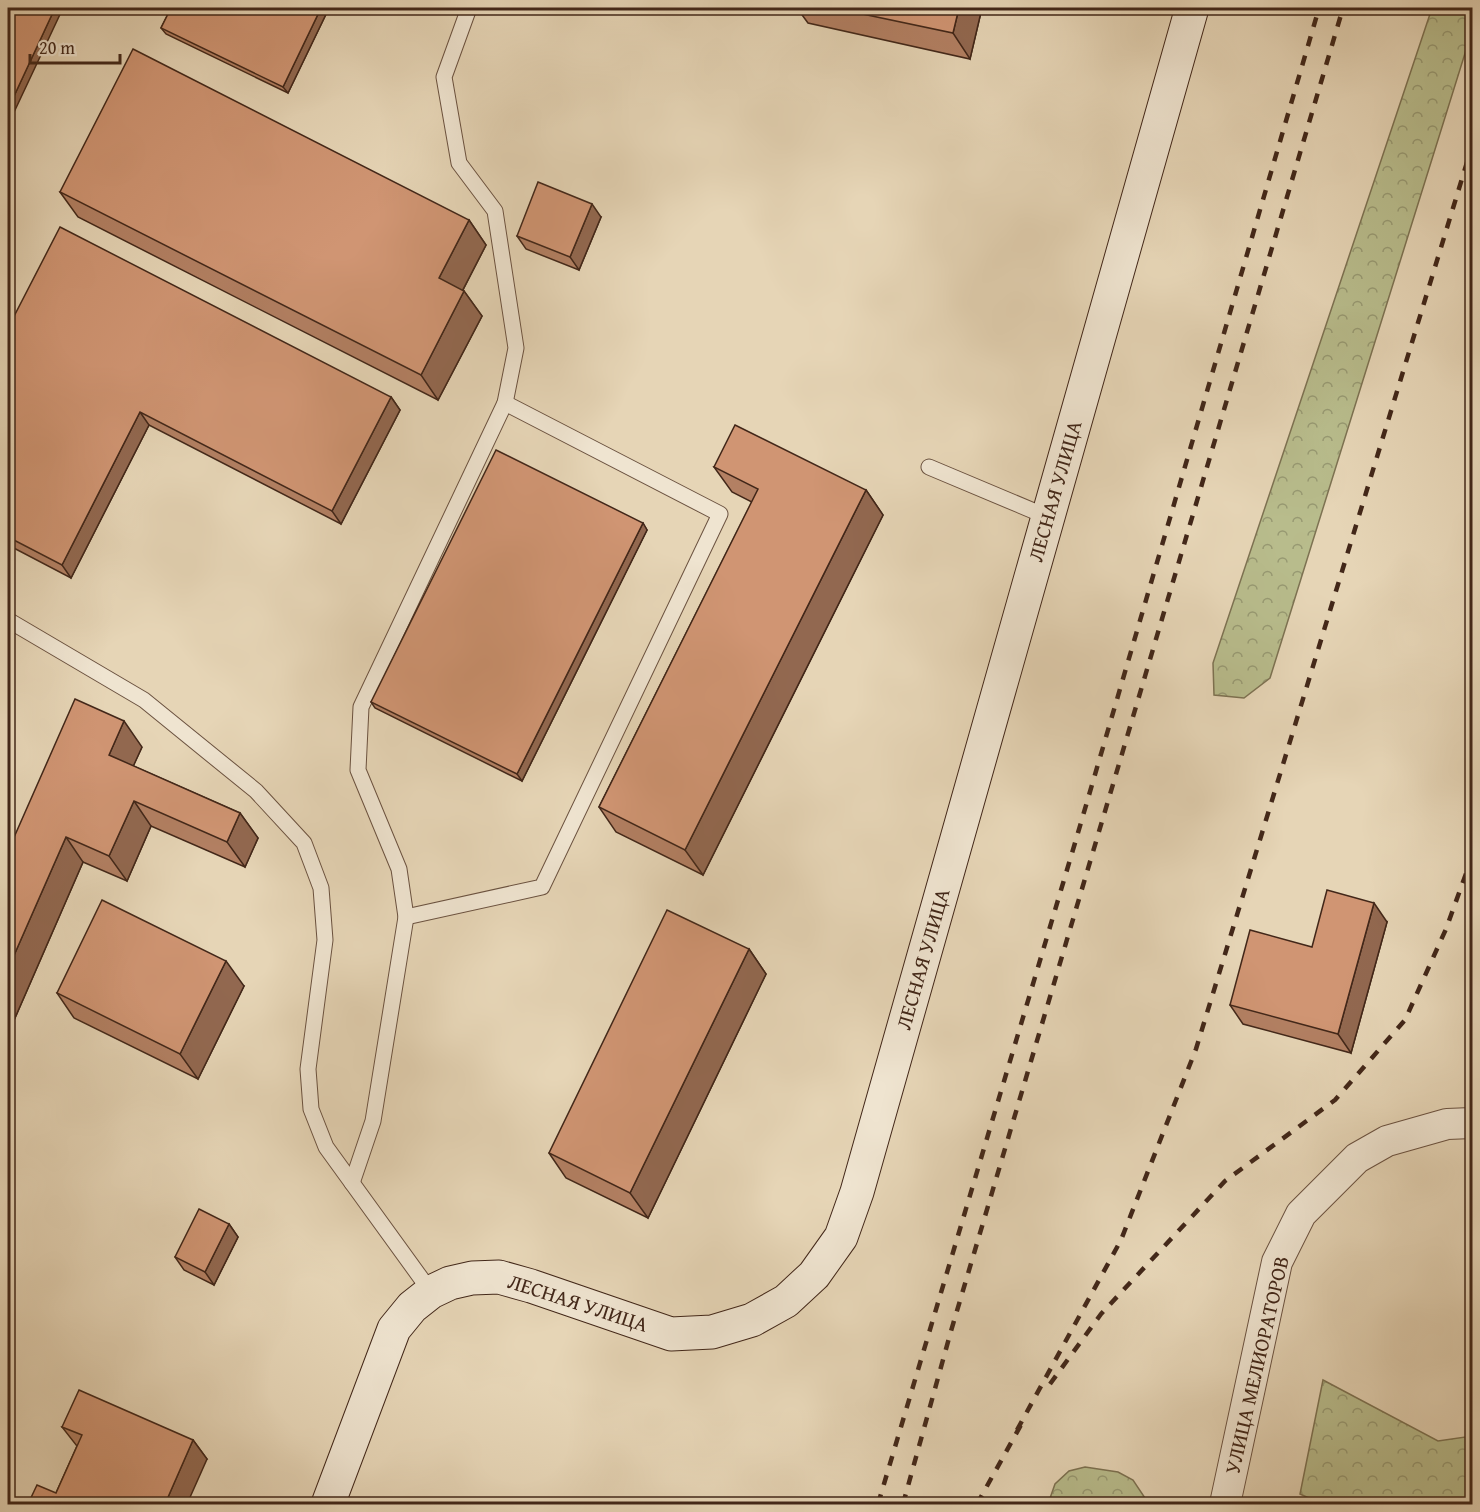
<svg xmlns="http://www.w3.org/2000/svg" width="1480" height="1512" font-family="'Gentium Book Plus',serif">
  <defs>
    <pattern id="forest-crowns" width="20" height="18" patternUnits="userSpaceOnUse" patternTransform="scale(1.5)"><rect width="20" height="18" fill="#b8bc8c"/><path d="M2 6a3 3 0 1 1 6 0M12 15a3 3 0 1 1 6 0" fill="none" stroke="#979972"/></pattern>
  </defs>
  <rect width="100%" height="100%" fill="#e6d5b6"/>
  <filter id="stains"><feTurbulence type="fractalNoise" baseFrequency=".00333" numOctaves="4"/><feColorMatrix values="0 0 0 0 .2 0 0 0 0 .09 0 0 0 0 .02 0 0 0 .5 -.17"/></filter>
  <radialGradient id="worn" r=".72"><stop offset=".6" stop-color="#630" stop-opacity="0"/><stop offset="1" stop-color="#630" stop-opacity=".3"/></radialGradient>
  <g fill="url(#forest-crowns)" stroke="#7d7252" stroke-width="1.5">
    <path d="M1432,8H1472V31L1270,678L1244,698L1214,695L1213,663Z"/>
    <path d="M1323,1380L1438,1441L1472,1436V1504H1322L1300,1494Z"/>
    <path d="M1085,1467L1118,1472L1133,1480L1149,1504H1048L1055,1484L1069,1471Z"/>
  </g>
  <g fill="none" stroke-linecap="round" stroke-linejoin="round">
    <defs>
      <g id="lane">
        <path d="M929,467L1048,517"/>
        <path d="M8,620L144,700L256,791L304,843L321,888L325,940L308,1069L311,1109L326,1147L431,1292"/>
        <path d="M406,917L542,887L720,514L505,403"/>
        <path d="M352,1183L373,1121L406,917L399,869L358,770L361,707L505,403L516,348L495,211L459,163L444,77L469,8"/>
      </g>
      <path id="street" d="M1225,1504L1277,1262L1301,1214L1357,1158L1387,1141L1447,1124L1472,1123"/>
      <path id="secondary" d="M328,1504L394,1329L412,1307L431,1292L450,1283L472,1278L499,1277L531,1286L671,1334L712,1332L752,1320L786,1301L814,1275L841,1237L857,1192L1192,8"/>
    </defs>
    <use href="#lane" stroke="#6b5240" stroke-width="17"/>
    <use href="#street" stroke="#6b5240" stroke-width="32"/>
    <use href="#secondary" stroke="#422719" stroke-width="35"/>
    <use href="#lane" stroke="#efe4d0" stroke-width="15"/>
    <use href="#street" stroke="#efe4d0" stroke-width="30"/>
    <use href="#secondary" stroke="#efe4d0" stroke-width="33"/>
    <g stroke="#422719" stroke-width="4.5" stroke-dasharray="10 10" stroke-linecap="butt">
      <path d="M1050,1384L1101,1314L1225,1181L1335,1100L1405,1020L1446,929L1472,857"/>
      <path d="M1017,1430L1121,1240L1196,1049L1472,146"/>
      <path d="M878,1504L1075,843L1319,8"/>
      <path d="M903,1504L951,1331L1343,8"/>
      <path d="M977,1504L1022,1423"/>
    </g>
  </g>
  <g fill="#b38063" stroke="#422719" stroke-width="1.5">
    <path d="M171,8H329L288,93L166,34L161,28Z"/>
    <path d="M797,8H982L970,59L808,23Z"/>
    <path d="M60,192L469,220L486,245L463,290L482,316L438,400L78,217Z"/>
    <path d="M601,217L579,270L526,249L517,236Z"/>
    <path d="M8,328L391,397L400,410L341,524L149,425L71,578L8,545Z"/>
    <path d="M714,467L866,490L883,515L703,875L616,832L599,807L752,502L732,492Z"/>
    <path d="M643,523L647,530L522,781L375,708L371,702Z"/>
    <path d="M142,747L133,766L240,813L258,838L245,867L151,826L127,881L83,862L8,1034V851Z"/>
    <path d="M1387,922L1351,1053L1243,1024L1230,1005Z"/>
    <path d="M749,949L766,974L648,1218L566,1178L549,1153Z"/>
    <path d="M244,986L198,1079L74,1018L57,993Z"/>
    <path d="M229,1224L238,1237L214,1285L184,1270L175,1257Z"/>
    <path d="M62,1427L193,1440L207,1459L56,1493L77,1446Z"/>
  </g>
  <g fill="#926850" stroke="#422719" stroke-width="1.5">
    <path d="M55,8H63L8,125V109Z"/>
    <path d="M321,8H329L288,93L283,87Z"/>
    <path d="M959,8H982L970,59L953,33Z"/>
    <path d="M592,204L601,217L579,270L570,257Z"/>
    <path d="M469,220L486,245L456,303L439,278Z"/>
    <path d="M464,291L482,316L438,400L421,375Z"/>
    <path d="M391,397L400,410L341,524L332,511Z"/>
    <path d="M140,412L149,425L71,578L62,565Z"/>
    <path d="M866,490L883,515L703,875L685,850Z"/>
    <path d="M643,523L647,530L522,781L517,774Z"/>
    <path d="M124,721L142,747L127,780L109,755Z"/>
    <path d="M134,801L151,826L127,881L109,856Z"/>
    <path d="M240,813L258,838L245,867L227,842Z"/>
    <path d="M66,837L83,862L8,1034V969Z"/>
    <path d="M1374,903L1387,922L1351,1053L1338,1034Z"/>
    <path d="M749,949L766,974L648,1218L630,1193Z"/>
    <path d="M226,961L244,986L198,1079L180,1054Z"/>
    <path d="M229,1224L238,1237L214,1285L205,1272Z"/>
    <path d="M193,1440L207,1459L187,1504H165Z"/>
  </g>
  <g fill="#d09573" stroke="#422719" stroke-width="1.5">
    <path d="M8,8H55L8,109Z"/>
    <path d="M171,8H321L283,87L161,28Z"/>
    <path d="M834,8H959L953,33Z"/>
    <path d="M133,49L469,220L439,278L464,291L421,375L60,192Z"/>
    <path d="M538,182L592,204L570,257L517,236Z"/>
    <path d="M60,227L391,397L332,511L140,412L62,565L8,537V328Z"/>
    <path d="M735,425L866,490L685,850L599,807L758,489L714,467Z"/>
    <path d="M496,450L643,523L517,774L371,702Z"/>
    <path d="M75,699L124,721L109,755L240,813L227,842L134,801L109,856L66,837L8,969V851Z"/>
    <path d="M1327,890L1374,903L1338,1034L1230,1005L1250,930L1312,947Z"/>
    <path d="M102,900L226,961L180,1054L57,993Z"/>
    <path d="M667,910L749,949L630,1193L549,1153Z"/>
    <path d="M199,1209L229,1224L205,1272L175,1257Z"/>
    <path d="M79,1390L193,1440L165,1504H28L37,1485L56,1493L82,1435L62,1427Z"/>
  </g>
  <g text-anchor="middle" stroke-width="4.5" stroke-linejoin="round" paint-order="stroke">
    <g font-size="21" fill="#422719" stroke="#efe4d0">
      <text transform="translate(1055 491) rotate(-74)" y="7">ЛЕСНАЯ УЛИЦА</text>
      <text transform="translate(923 959) rotate(-74)" y="7">ЛЕСНАЯ УЛИЦА</text>
      <text transform="translate(578 1303) rotate(18)" y="7">ЛЕСНАЯ УЛИЦА</text>
      <text transform="translate(1257 1365) rotate(-77)" y="7">УЛИЦА МЕЛИОРАТОРОВ</text>
    </g>
  </g>
  <rect width="1480" height="1512" fill="none" stroke="#e6d5b6" stroke-width="30"/>
  <rect x="9" y="9" width="1462" height="1494" fill="none" stroke="#422719" stroke-width="3"/>
  <rect x="15" y="15" width="1450" height="1482" fill="none" stroke="#422719" stroke-width="1.5"/>
  <path d="M30 54v9h90v-9" fill="none" stroke="#422719" stroke-width="3"/>
  <text x="39" y="54" font-size="18" fill="#422719" stroke="#efe4d0" stroke-width="4.5" paint-order="stroke">20 m</text>
  <rect width="100%" height="100%" filter="url(#stains)"/>
  <rect width="100%" height="100%" fill="url(#worn)"/>
</svg>
